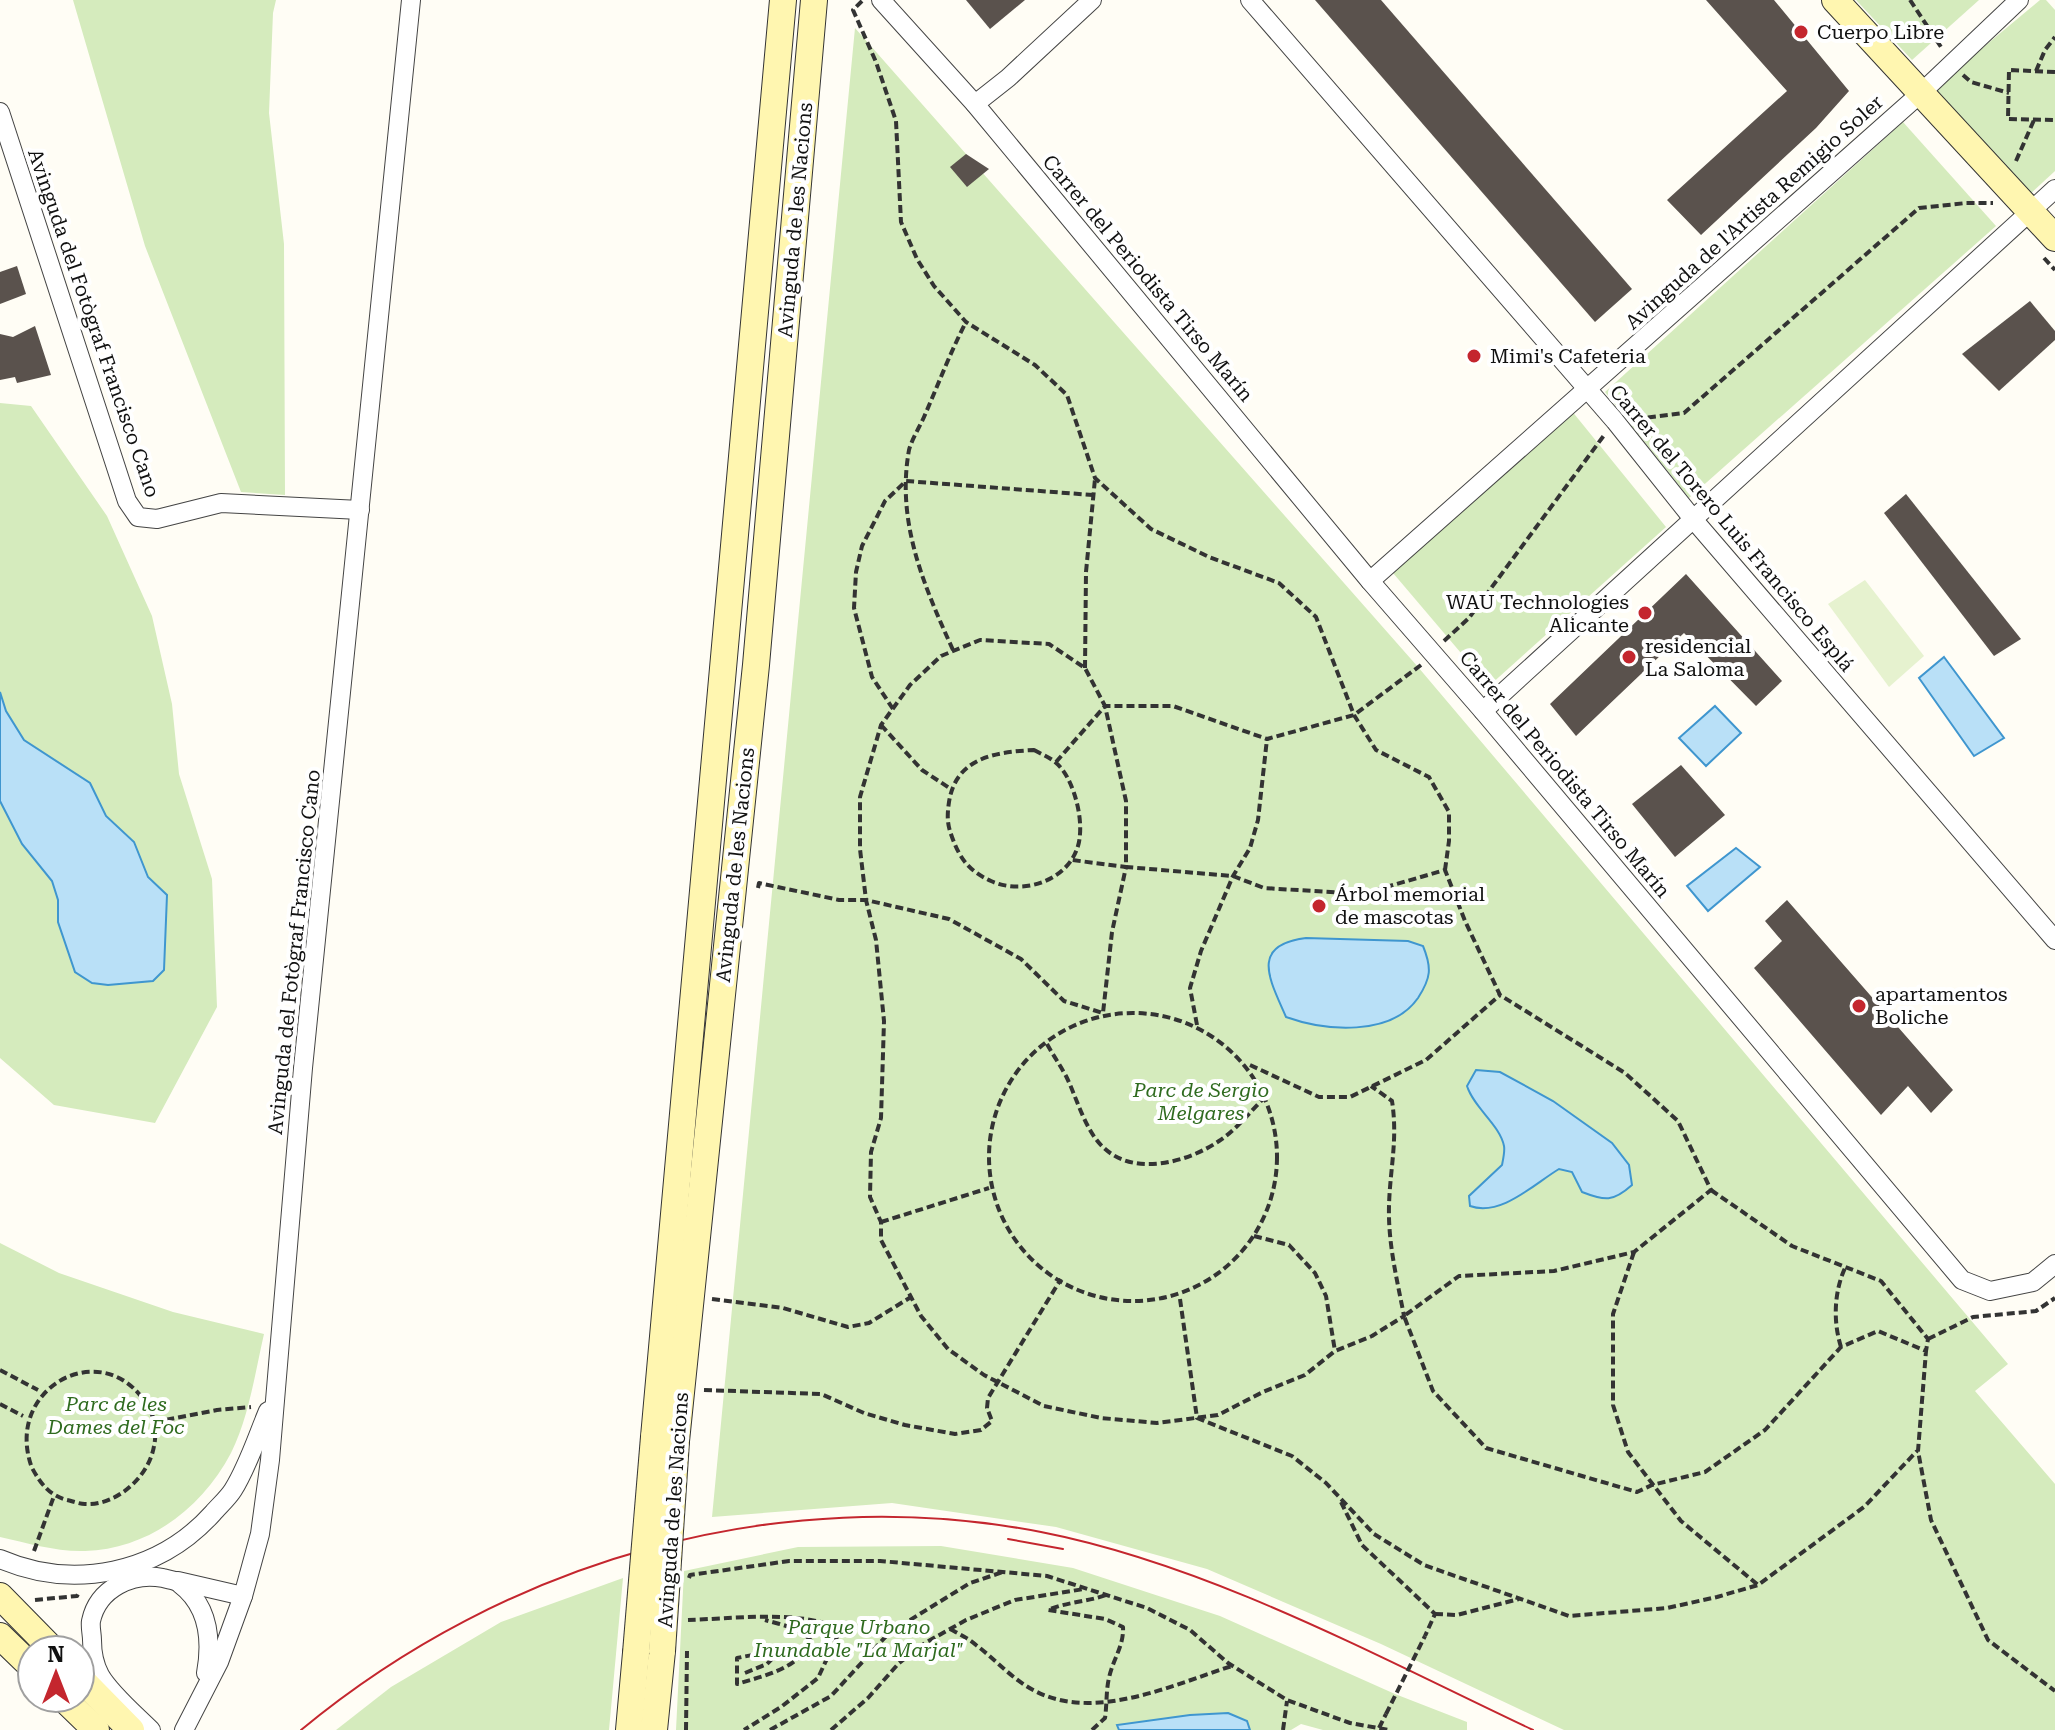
<svg xmlns="http://www.w3.org/2000/svg" width="2055" height="1730" font-family="'Roboto Serif',serif">
  <rect width="100%" height="100%" fill="#fffdf5"/>
  <g fill="#d5ebbd">
    <path d="M73,0H276L273,13L269,113L284,244L285,495L241,492L145,246Z"/>
    <path d="M1856,0H1979L1912,60Z"/>
    <path d="M2040,0H2046L2055,10V171L2028,196L1934,92L1956,70Z"/>
    <path d="M855,28L1418,667L2008,1364L1975,1391L2055,1484V1730H1564L1381,1644L1207,1569L1056,1527L892,1503L712,1517Z"/>
    <path d="M1903,122L1996,226L1689,498L1605,392Z"/>
    <path d="M0,403L31,406L107,516L152,616L172,704L179,774L212,879L217,1007L155,1123L54,1105L0,1058Z"/>
    <path d="M1571,410L1666,527L1489,686L1393,573Z"/>
    <path d="M0,1243L59,1273L173,1312L264,1334C255,1373 249,1417 231,1453C202,1508 149,1549 85,1551C57,1552 27,1543 0,1537Z"/>
    <path d="M941,1546L1073,1568L1220,1616L1395,1694L1467,1722V1730H1323L1301,1724L1291,1730H1250L1247,1721L1228,1713L1190,1715L1118,1725L1119,1730H676L684,1571L798,1547Z"/>
    <path d="M623,1578L609,1730H336L391,1687L501,1622Z"/>
  </g>
  <path fill="#e6f2cf" d="M1865,580L1924,656L1889,687L1828,604Z"/>
  <g fill="#b9e0f7" stroke="#3f96cf" stroke-width="2">
    <path d="M1944,657L2004,738L1974,756L1919,678Z"/>
    <path d="M0,692L6,711L24,740L90,783L106,816L134,842L148,877L167,895L164,970L153,981L108,985L92,983L75,972L58,922V900L52,881L22,844L0,801Z"/>
    <path d="M1715,706L1741,733L1706,766L1679,738Z"/>
    <path d="M1736,848L1760,867L1708,911L1687,886Z"/>
    <path d="M1306,938L1408,941L1423,946C1432,968 1431,978 1418,998C1391,1037 1325,1031 1286,1017C1270,980 1249,945 1306,938Z"/>
    <path d="M1476,1070L1500,1072L1553,1101L1612,1143L1629,1165L1632,1185C1613,1202 1605,1201 1582,1192L1572,1172L1559,1169C1534,1184 1501,1217 1470,1206L1469,1196L1502,1165C1503,1160 1505,1151 1504,1146C1500,1125 1474,1108 1467,1086Z"/>
    <path d="M1228,1713L1247,1721L1250,1730H1119L1117,1725L1190,1715Z"/>
  </g>
  <g fill="#5a524d">
    <path d="M966,0H1025L990,29Z"/>
    <path d="M1315,0H1381L1632,289L1595,322Z"/>
    <path d="M1706,0H1774L1849,91L1816,128L1701,235L1667,200L1787,91Z"/>
    <path d="M966,154L989,169L967,187L950,167Z"/>
    <path d="M17,266L26,294L0,304V272Z"/>
    <path d="M2030,301L2055,331V340L1999,391L1962,354Z"/>
    <path d="M35,326L51,375L17,383L15,377L0,380V334L13,337Z"/>
    <path d="M1906,494L2021,639L1994,656L1884,513Z"/>
    <path d="M1686,574L1782,681L1756,706L1684,633L1576,736L1550,704Z"/>
    <path d="M1681,765L1725,815L1675,857L1632,804Z"/>
    <path d="M1787,900L1953,1090L1931,1113L1908,1086L1881,1115L1754,968L1782,941L1765,921Z"/>
  </g>
  <g fill="none" stroke-linecap="round" stroke-linejoin="round">
    <defs>
      <g id="street">
        <path d="M881,0L975,104L1370,581L1483,711L1962,1280L1990,1291L2033,1282L2055,1264"/>
        <path d="M1250,0L1615,421L1693,519L2055,940"/>
        <path d="M975,104L1008,78L1092,0"/>
        <path d="M0,112L127,501L138,517L157,519L221,503L360,510"/>
        <path d="M1370,581L1921,93L2019,0"/>
        <path d="M1483,711L2055,189"/>
        <path d="M0,1559C74,1591 159,1573 213,1513C219,1506 228,1498 233,1490C248,1466 257,1437 268,1411"/>
        <path d="M178,1581L243,1596"/>
        <path d="M151,1730C136,1715 110,1693 100,1675C94,1664 92,1652 92,1640C92,1634 90,1627 91,1621C98,1588 133,1572 163,1578C169,1580 176,1580 180,1584C209,1606 212,1640 206,1673"/>
        <path d="M184,1730L219,1662L243,1596L260,1534L270,1460L303,1068L411,0"/>
      </g>
      <g id="secondary">
        <path d="M1835,0L2055,238"/>
        <path d="M654,1437L783,0"/>
        <path d="M676,1441L756,665L814,0"/>
        <path d="M0,1596L53,1650"/>
        <path d="M0,1636L32,1667"/>
        <path d="M80,1678L131,1730"/>
        <path d="M63,1698L96,1730"/>
        <path d="M629,1730L636,1653"/>
        <path d="M654,1730L662,1651"/>
      </g>
    </defs>
    <use href="#street" stroke="#444" stroke-width="20"/>
    <use href="#secondary" stroke="#333" stroke-width="28"/>
    <g stroke="#333" stroke-width="4" stroke-dasharray="8 4" stroke-linecap="butt">
      <path d="M1910,0L1943,50"/>
      <path d="M862,1L853,10L876,62L896,121L901,222L917,259L934,286L966,322L1035,365L1067,395L1095,478L1151,529L1209,557L1279,583L1316,617L1354,715L1376,750L1429,777L1449,812V841L1445,870"/>
      <path d="M2036,71L2045,50L2055,37"/>
      <path d="M2055,72L2009,70L2008,119L2055,120"/>
      <path d="M1963,75L1971,82L2009,93"/>
      <path d="M2016,161L2034,120"/>
      <path d="M2044,258L2055,270"/>
      <path d="M1636,419L1684,413L1919,208L1966,203H1993"/>
      <path d="M1444,641L1469,618L1605,434"/>
      <path d="M953,650C924,586 896,522 909,450C912,439 919,428 924,417C938,385 950,353 966,322"/>
      <path d="M1421,665L1354,715L1267,739L1173,706H1105L1126,801V867L1233,876L1264,888L1362,894L1445,870L1465,921L1500,995L1625,1073L1678,1121L1711,1190L1634,1252L1554,1271L1459,1276L1404,1316L1433,1391L1486,1448L1637,1492L1652,1485L1705,1472L1765,1430L1841,1347L1878,1331L1926,1351L1918,1451L1931,1520L1988,1640L2055,1691"/>
      <path d="M1085,668L1086,572L1095,479"/>
      <path d="M893,709L872,677L854,608L856,572L862,546L885,501L906,481L1093,495"/>
      <path d="M881,725L922,770L951,789"/>
      <path d="M1034,750C1041,754 1049,757 1055,762C1065,770 1070,782 1074,793C1079,808 1082,826 1079,842C1071,880 1024,896 991,881C969,871 960,859 952,837C947,824 947,816 949,802C956,757 996,752 1034,750Z"/>
      <path d="M1056,762L1105,706L1085,668L1049,644L980,640L941,656L910,685L881,725L860,797V849L866,900L876,940L884,1021L881,1118L871,1152L870,1197L881,1222V1240L921,1316L948,1349L984,1375L1044,1406L1101,1418L1157,1423L1218,1415L1263,1392L1305,1375L1335,1351L1372,1336L1404,1316C1397,1279 1388,1244 1389,1206C1390,1168 1398,1140 1392,1101L1371,1086"/>
      <path d="M758,888L759,883L839,900H866L949,919L1021,959L1064,1001L1103,1013L1112,932L1126,867L1072,860"/>
      <circle cx="1133" cy="1157" r="144"/>
      <path d="M1197,1025L1190,988L1201,951L1233,876L1250,848L1258,820L1267,739"/>
      <path d="M1047,1044C1053,1055 1060,1065 1066,1076C1077,1098 1085,1131 1104,1148C1135,1177 1188,1162 1219,1141C1236,1130 1250,1112 1264,1098"/>
      <path d="M1250,1065L1319,1097H1350L1426,1060L1500,995"/>
      <path d="M1711,1190L1792,1246L1881,1281L1928,1339L1926,1351"/>
      <path d="M881,1222L989,1188"/>
      <path d="M1254,1236L1289,1245L1315,1273L1326,1296L1335,1351"/>
      <path d="M1634,1252L1613,1314V1405L1628,1452L1681,1521L1758,1585"/>
      <path d="M712,1299L783,1308L848,1327L869,1323L911,1297"/>
      <path d="M1180,1299L1197,1418L1292,1456L1326,1483L1374,1534L1424,1565L1569,1616L1667,1608L1717,1597L1758,1585L1864,1507L1917,1451"/>
      <path d="M1928,1339L1973,1317L2036,1311L2055,1298"/>
      <path d="M1841,1347C1833,1322 1834,1292 1845,1268"/>
      <path d="M0,1370L38,1390"/>
      <path d="M704,1390L821,1394L864,1413L905,1425L955,1434L981,1430L992,1421L987,1408L988,1398L1061,1279"/>
      <path d="M0,1404L23,1416"/>
      <path d="M155,1422C155,1430 156,1438 154,1446C149,1477 116,1506 85,1504C79,1504 72,1501 67,1500C49,1495 41,1484 32,1468C0,1382 119,1326 155,1422L217,1410L251,1407"/>
      <path d="M1341,1502L1362,1545L1435,1614L1425,1636"/>
      <path d="M34,1551L54,1496"/>
      <path d="M689,1578L690,1575L789,1561H880L1047,1576L1147,1608L1190,1630L1228,1663L1287,1700L1350,1723L1389,1730"/>
      <path d="M35,1600L77,1596L79,1592"/>
      <path d="M1435,1614L1457,1615L1519,1599"/>
      <path d="M688,1620C727,1619 800,1610 834,1627L837,1637L818,1678L781,1707L744,1730"/>
      <path d="M950,1629C959,1634 968,1638 976,1645C996,1660 1013,1680 1035,1691C1095,1722 1172,1685 1232,1666"/>
      <path d="M745,1673L767,1664L774,1657L773,1651L737,1658V1684C766,1675 795,1670 812,1642C802,1628 782,1625 765,1620"/>
      <path d="M1379,1728L1386,1714"/>
      <path d="M686,1730L687,1651"/>
      <path d="M770,1730L831,1696L889,1633L970,1583L1003,1572"/>
      <path d="M831,1730L868,1698L899,1663L925,1643L966,1620L1015,1600L1084,1589"/>
      <path d="M1092,1730L1105,1718C1107,1704 1106,1690 1109,1678C1113,1659 1124,1646 1123,1627L1105,1619L1048,1610C1066,1602 1087,1602 1106,1595"/>
      <path d="M1283,1730L1287,1701"/>
    </g>
    <use href="#street" stroke="#fff" stroke-width="18"/>
    <use href="#secondary" stroke="#fff6b0" stroke-width="26"/>
    <g stroke="#c4262e" stroke-width="2">
      <path d="M1008,1539L1063,1549"/>
      <path d="M301,1730C505,1561 778,1481 1041,1532C1210,1565 1378,1657 1533,1730"/>
    </g>
    <defs>
      <g id="secondary-bridge">
        <path d="M662,1651L676,1441"/>
        <path d="M636,1653L654,1437"/>
      </g>
    </defs>
    <use href="#secondary-bridge" stroke="#333" stroke-width="28" stroke-linecap="butt"/>
    <path stroke="#333" stroke-width="4" stroke-dasharray="8 4" stroke-linecap="butt" d="M1386,1714L1425,1636"/>
    <use href="#secondary-bridge" stroke="#fff6b0" stroke-width="26"/>
  </g>
  <g fill="#c4262e" stroke="#fff" stroke-width="3">
    <circle cx="1801" cy="32" r="8"/>
    <circle cx="1474" cy="356" r="8"/>
    <circle cx="1645" cy="613" r="8"/>
    <circle cx="1629" cy="657" r="8"/>
    <circle cx="1319" cy="906" r="8"/>
    <circle cx="1859" cy="1006" r="8"/>
  </g>
  <g text-anchor="middle" stroke-width="8" stroke-linejoin="round" paint-order="stroke">
    <g font-size="20" fill="#111" stroke="#fff" text-anchor="start">
      <text x="1817" y="39">Cuerpo Libre</text>
      <text x="1490" y="363">Mimi's Cafeteria</text>
      <text x="1629" y="609" text-anchor="end">WAU Technologies<tspan x="1629" dy="23">Alicante</tspan></text>
      <text x="1645" y="653">residencial<tspan x="1645" dy="23">La Saloma</tspan></text>
      <text x="1335" y="901">Árbol memorial<tspan x="1335" dy="23">de mascotas</tspan></text>
      <text x="1875" y="1001">apartamentos<tspan x="1875" dy="23">Boliche</tspan></text>
    </g>
    <g font-size="20" fill="#111" stroke="#fff">
      <text transform="translate(1754 212) rotate(-42)" y="7">Avinguda de l'Artista Remigio Soler</text>
      <text transform="translate(795 220) rotate(-85)" y="7">Avinguda de les Nacions</text>
      <text transform="translate(1148 278) rotate(50)" y="7">Carrer del Periodista Tirso Marín</text>
      <text transform="translate(94 323) rotate(71)" y="7">Avinguda del Fotògraf Francisco Cano</text>
      <text transform="translate(1732 528) rotate(50)" y="7">Carrer del Torero Luis Francisco Esplá</text>
      <text transform="translate(1565 774) rotate(50)" y="7">Carrer del Periodista Tirso Marín</text>
      <text transform="translate(735 865) rotate(-84)" y="7">Avinguda de les Nacions</text>
      <text transform="translate(294 952) rotate(-84)" y="7">Avinguda del Fotògraf Francisco Cano</text>
      <text transform="translate(673 1510) rotate(-86)" y="7">Avinguda de les Nacions</text>
    </g>
    <g font-size="20" font-style="italic" fill="#2f6b1f" stroke="#fff">
      <text x="1201" y="1097">Parc de Sergio<tspan x="1201" dy="23">Melgares</tspan></text>
      <text x="116" y="1411">Parc de les<tspan x="116" dy="23">Dames del Foc</tspan></text>
      <text x="859" y="1634">Parque Urbano<tspan x="859" dy="23">Inundable "La Marjal"</tspan></text>
    </g>
  </g>
  <g transform="translate(56 1674)"><circle r="38" fill="#ffffff" stroke="#a0a0a0" stroke-width="2"/>
  <path d="M0-6L14 30L0 20L-14 30Z" fill="#c4262e"/>
  <text y="-12" font-size="22" font-weight="bold" text-anchor="middle" fill="#111111">N</text>
  </g>
</svg>
